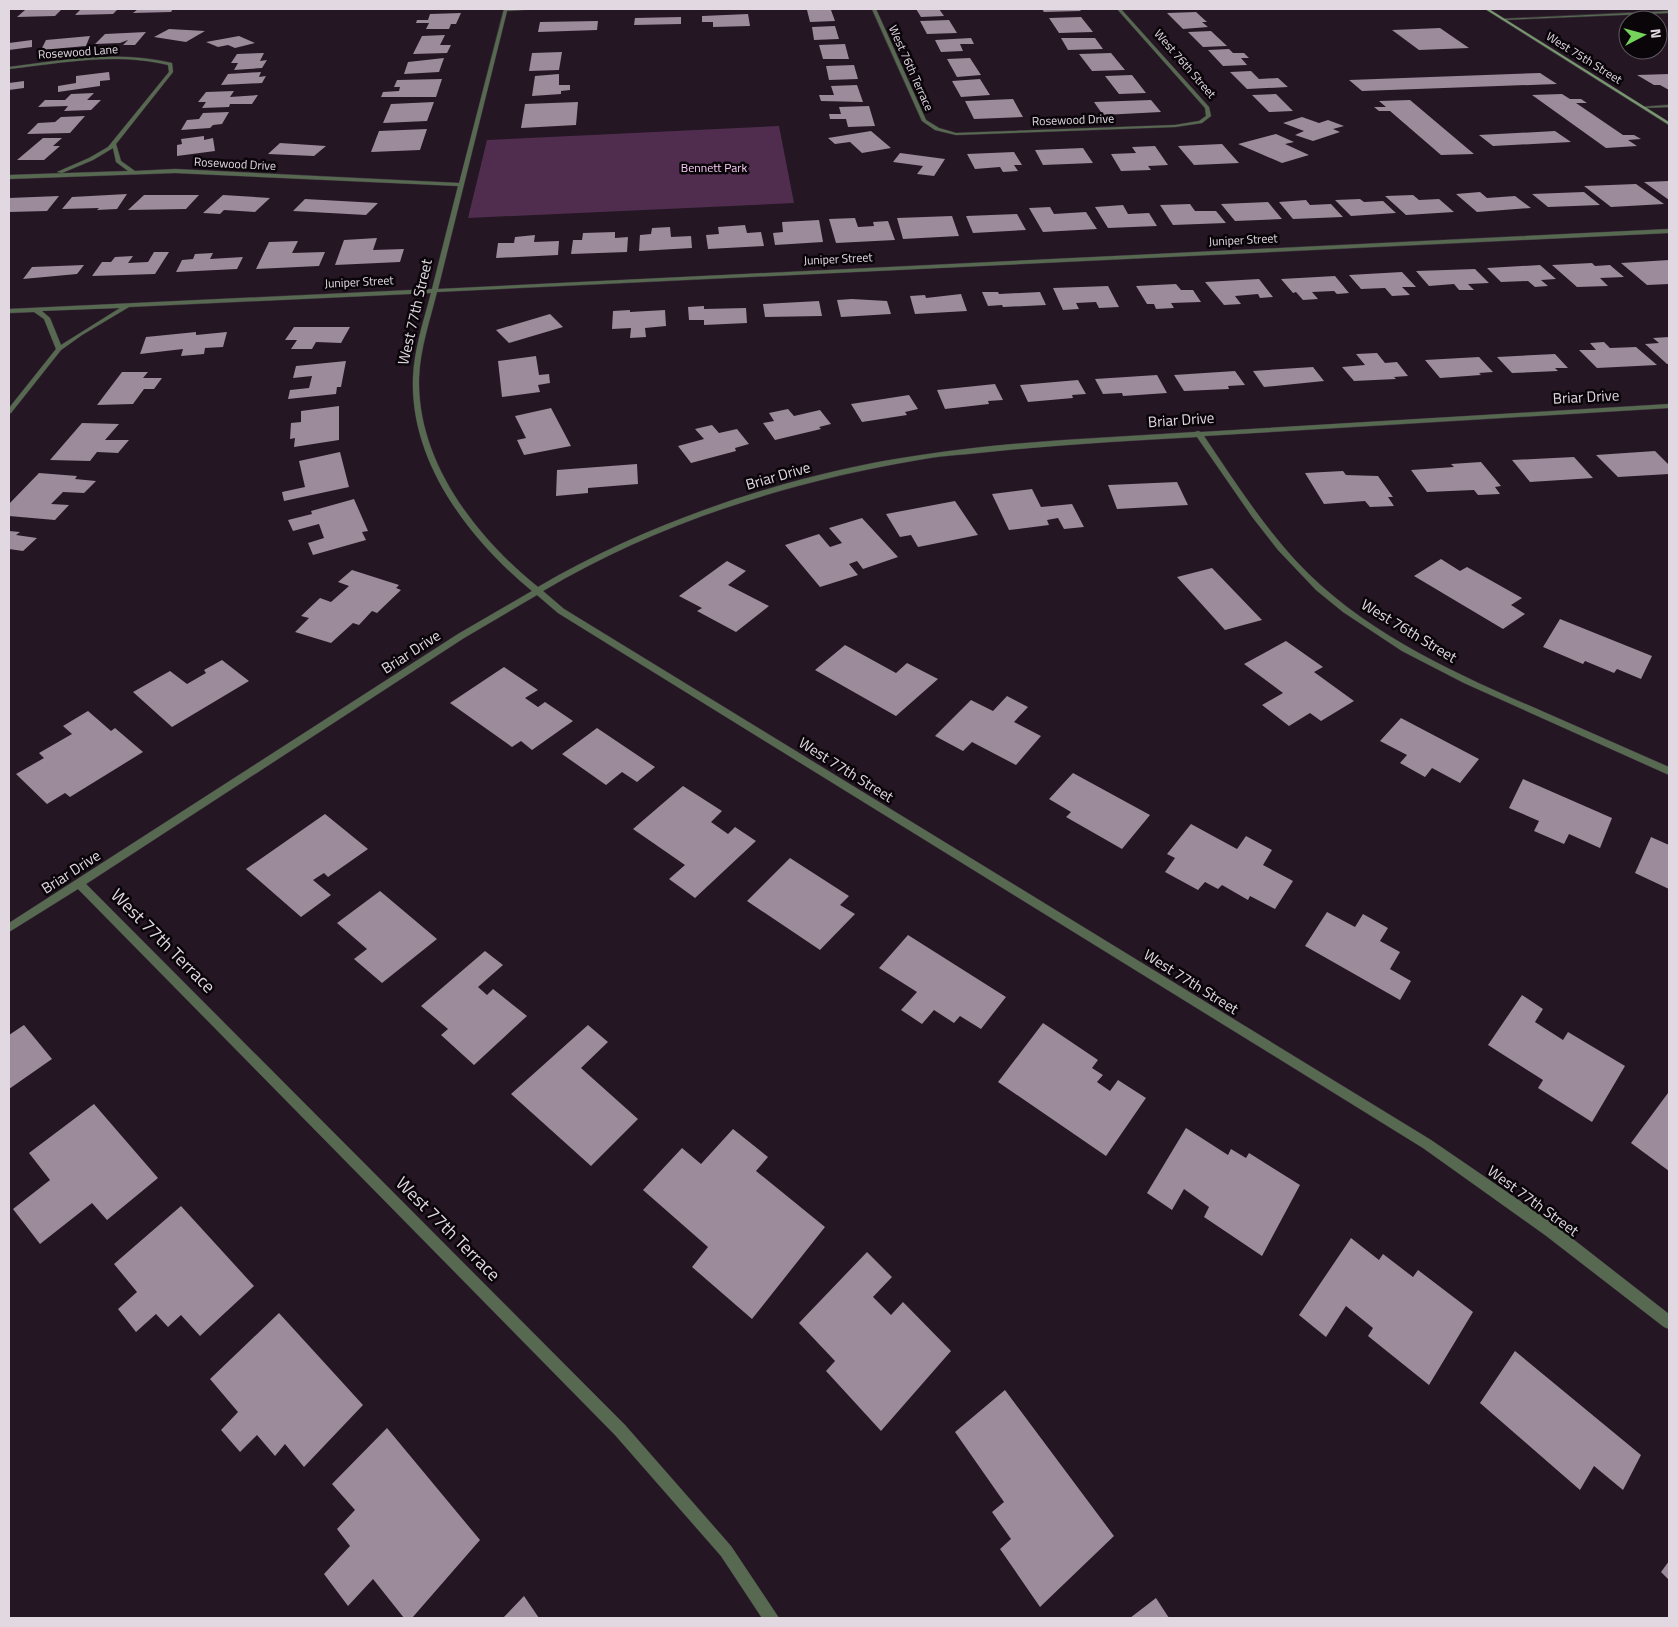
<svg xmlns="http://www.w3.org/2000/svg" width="1678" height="1627" font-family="'Titillium Web',sans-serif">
  <rect width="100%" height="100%" fill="#241623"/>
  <path fill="#502d4f" d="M779,126L794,203L468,218L487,140Z"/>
  <g fill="#9c8b9b">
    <path d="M62,9L55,16L17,17L25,10Z"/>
    <path d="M81,9H118L113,14L75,15Z"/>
    <path d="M138,9H173L171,12L133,13Z"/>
    <path d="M916,9H939L944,16L921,17Z"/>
    <path d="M1042,9H1079L1081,11L1044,12Z"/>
    <path d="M807,10H831L835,21L810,22Z"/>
    <path d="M1196,12L1207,22H1202L1208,27L1183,29L1167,13Z"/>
    <path d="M461,13L456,24H451L449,29H426L429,23H416L417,20H428L430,14Z"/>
    <path d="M748,14L750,26L713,27V22H702V16Z"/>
    <path d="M681,17V24L634,25L635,18Z"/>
    <path d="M1081,17L1093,32L1059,33L1049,18Z"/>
    <path d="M949,20L957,33L927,34L920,21Z"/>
    <path d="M598,21L597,30L538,32L540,22Z"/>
    <path d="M835,26L839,39L814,40L812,27Z"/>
    <path d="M1440,28L1469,48L1419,50L1392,30Z"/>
    <path d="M169,29L205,31L186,42L154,37Z"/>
    <path d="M1211,31L1227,46L1203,47L1188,32Z"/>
    <path d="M146,32L135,45H123L128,40L120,43L95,44L105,34Z"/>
    <path d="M445,35L440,45H451L447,53L413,54L422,36Z"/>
    <path d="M90,36L86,46L41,50L46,40Z"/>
    <path d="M239,36L255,43L235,48L228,45L218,47L206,42Z"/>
    <path d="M971,38L974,44H960L963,51L941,52L935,40Z"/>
    <path d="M1061,38H1095L1103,49L1068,50Z"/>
    <path d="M32,40V47L9,50V43Z"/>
    <path d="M845,44L849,59H823L819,45Z"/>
    <path d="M1229,49L1233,53H1244L1249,58H1241L1247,65L1223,66L1208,50Z"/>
    <path d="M562,52L559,70L529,71L532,53Z"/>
    <path d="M264,53L260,61L267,60L262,68L234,70L238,63H231L237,54Z"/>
    <path d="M1111,53L1125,70L1092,71L1079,54Z"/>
    <path d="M444,58L439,72L404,74L408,62Z"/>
    <path d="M970,58L981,75L957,77L947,59Z"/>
    <path d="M854,65L858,79L829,80L826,66Z"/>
    <path d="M1251,71L1259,79L1278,78L1288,87L1247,89L1230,72Z"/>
    <path d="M109,72L110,80L100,81V86L58,92V86L76,83V76Z"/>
    <path d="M261,72L259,77L266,76L262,83L221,85L228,74Z"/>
    <path d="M1540,73L1557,84L1362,91L1349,80Z"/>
    <path d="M559,74V85H570V90L561,91V94L532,96L535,76Z"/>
    <path d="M1669,74V90L1660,85H1654L1637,75Z"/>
    <path d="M1132,75L1146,93L1119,94L1105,76Z"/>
    <path d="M442,79L436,97H381L383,92L399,91L400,87H394L397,80Z"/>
    <path d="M980,79L990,95L961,97L952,81Z"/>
    <path d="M24,81V88L9,90V83Z"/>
    <path d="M857,85L863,102L821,101L819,95H834L831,86Z"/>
    <path d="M234,91L230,97L258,95L252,104H230L229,107L202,108L206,102H198L206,92Z"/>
    <path d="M94,93L87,100H101L91,110L64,111L68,106L38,107L45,100H65L71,94Z"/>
    <path d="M1276,94L1293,111L1269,112L1252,95Z"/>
    <path d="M1562,94L1570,99H1581L1587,103H1576L1623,135H1634L1641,139L1628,140L1637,146L1606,148L1532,95Z"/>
    <path d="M1013,99L1023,117L974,119L965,101Z"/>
    <path d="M1151,100L1161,112L1103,115L1094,102Z"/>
    <path d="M1410,100L1474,154L1441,155L1390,111H1379L1374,107H1386L1379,101Z"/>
    <path d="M434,102L427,121L383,123L391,104Z"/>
    <path d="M578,102L576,125L521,128L525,104Z"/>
    <path d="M869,106L875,126L848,127L846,119H830L829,114H841L839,107Z"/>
    <path d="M229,112L222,124L213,125L210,128L181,130L187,120L199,119L203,113Z"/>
    <path d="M85,116L70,133L27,134L38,123L55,122L61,117Z"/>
    <path d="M1302,117L1319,123L1328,120L1344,126L1333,129L1340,132L1313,141L1295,135L1304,131L1283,123Z"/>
    <path d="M427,129L420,150L371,152L379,131Z"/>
    <path d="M871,131L891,148L862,153L850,142L835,144L828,138Z"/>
    <path d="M1555,131L1571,142L1493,146L1479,135Z"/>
    <path d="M1276,134L1294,142L1285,144L1309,155L1282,163L1238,144Z"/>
    <path d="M204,136V140L213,138L215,151L177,156V145L182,144L181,139Z"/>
    <path d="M43,138H62L53,146H60L44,160H17Z"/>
    <path d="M280,143L326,146L314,156L268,154Z"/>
    <path d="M1222,144L1239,163L1194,165L1178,146Z"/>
    <path d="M1155,146L1168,165L1148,166L1151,170L1121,171L1111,154L1136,153L1132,147Z"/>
    <path d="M1083,148L1093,163L1043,165L1035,150Z"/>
    <path d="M1014,152L1022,165H1014L1018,171L1003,172L1000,167L975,169L967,154Z"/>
    <path d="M900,153L945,159L934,176L917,174L923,166L893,162Z"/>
    <path d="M1669,181V200L1644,182Z"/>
    <path d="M1636,184L1664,204L1611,207L1584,186Z"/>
    <path d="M1480,192L1487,198L1515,196L1531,208L1477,212L1456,194Z"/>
    <path d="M1584,192L1600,205L1548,207L1532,194Z"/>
    <path d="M127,194L117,209L97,210L99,208L62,209L72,197Z"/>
    <path d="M144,195H199L186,209L128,210Z"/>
    <path d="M223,195L270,198L255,212L224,210L220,214L203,213Z"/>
    <path d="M1413,195L1419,200L1439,199L1454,212L1406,215L1385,196Z"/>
    <path d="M59,196L47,211L9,212V198Z"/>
    <path d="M305,199L378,203L366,215L293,211Z"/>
    <path d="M1360,199L1364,202L1383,201L1396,213L1351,216L1335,200Z"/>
    <path d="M1306,200L1310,205L1331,204L1343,217L1293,219L1279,202Z"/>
    <path d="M1268,202L1282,219L1235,221L1221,204Z"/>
    <path d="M1190,204L1195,211H1216L1226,223L1173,225L1160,205Z"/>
    <path d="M1123,205L1128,214L1149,213L1157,226L1108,228L1095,207Z"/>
    <path d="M1050,207L1054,214L1086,212L1097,229L1043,232L1029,208Z"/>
    <path d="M1017,214L1026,230L973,233L966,216Z"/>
    <path d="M952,216L959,236L903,239L897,218Z"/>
    <path d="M855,218L858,227L874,226L873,222L888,221L895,240L836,243L829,219Z"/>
    <path d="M819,220L823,242L775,245L773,233L783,232L782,222Z"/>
    <path d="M745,225L747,233L761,232L764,246L708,249L706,235L719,234L718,227Z"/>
    <path d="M670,227L671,237L691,236L692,248L639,251L640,235L651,234L652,228Z"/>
    <path d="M615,232V238L628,237L627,252L571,254L573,240H582L583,233Z"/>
    <path d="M535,235L534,242L559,241L558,255L496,258L498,243H514L515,237Z"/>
    <path d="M377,238L373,250L404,249L400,262L335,265L344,240Z"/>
    <path d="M298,241L292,253L325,252L319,266L256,269L269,242Z"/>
    <path d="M154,252H169L155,274L92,276L102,262H111L115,257L133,256L128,263L148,262Z"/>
    <path d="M213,253L210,259L243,257L237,269L176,272L182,260L193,259L195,254Z"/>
    <path d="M1669,260V284L1647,285L1621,263Z"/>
    <path d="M1592,263L1595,266L1610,265L1624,277L1600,278L1608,286L1577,287L1552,265Z"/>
    <path d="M84,265L77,274L23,279L32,267Z"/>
    <path d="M1540,265L1556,279L1541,280L1548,286L1535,287L1528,281L1501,282L1487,268Z"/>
    <path d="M1475,269L1489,283L1468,284L1474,290H1459L1454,284L1429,286L1416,271Z"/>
    <path d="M1402,272L1416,287H1402L1410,295L1392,296L1385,288L1361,289L1349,275Z"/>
    <path d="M1335,276L1349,293L1337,294L1334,291L1312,292L1318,299L1303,300L1296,292L1293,293L1281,279Z"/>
    <path d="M1259,279L1273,297L1260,298L1258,294L1235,296L1241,304L1224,305L1205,282Z"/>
    <path d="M1176,284L1181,290H1193L1201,302L1171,303L1174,308L1156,309L1154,304H1147L1136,286Z"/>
    <path d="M1108,286L1119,307L1099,308L1096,302L1076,303L1079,309L1063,310L1053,288Z"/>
    <path d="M982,292H998L999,294L1040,292L1046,305L1003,307L1002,305L988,306Z"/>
    <path d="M961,294L967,311L915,314L910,296L925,295L926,298Z"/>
    <path d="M852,299L887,301L891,314L841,317L837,300Z"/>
    <path d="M819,301L822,316L765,317L763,304Z"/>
    <path d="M704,306V309L746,308L747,323L704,325V320H689L688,307Z"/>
    <path d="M630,310V312L665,310L666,326L645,328L646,337L630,338L631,328L612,329L613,311Z"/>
    <path d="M550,314L563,327L509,343L496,330Z"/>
    <path d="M294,327H350L341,343L316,342L312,349H291L297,340H285Z"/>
    <path d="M196,332V335L227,332L223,347L205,348L204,354L181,356L183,349L140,354L146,337Z"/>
    <path d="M1669,337V364H1667L1645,344L1659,343L1653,338Z"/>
    <path d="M1604,342L1610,348L1636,347L1657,365L1597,368L1579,350H1596L1590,343Z"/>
    <path d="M1377,353L1385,363L1397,362L1408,376L1394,377L1396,379L1354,381L1342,367L1365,365L1356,354Z"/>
    <path d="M1555,354L1568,368H1555L1558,371L1512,373L1497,357Z"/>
    <path d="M536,356L539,375L549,374L550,383L538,385L540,392L502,397L498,361Z"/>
    <path d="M1479,357L1493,372L1479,373L1481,375L1440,378L1425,360Z"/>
    <path d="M346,361L341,387H337L336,394L288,399L290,390L309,388L312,376L293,378L296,366Z"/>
    <path d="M1313,367L1324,381L1264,387L1253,371Z"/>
    <path d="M1235,371L1245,385L1228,386L1229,389L1184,391L1174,375Z"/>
    <path d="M122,372H148L143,378H162L154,389H144L133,404L97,405Z"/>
    <path d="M1157,375L1167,393L1123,396L1122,393L1103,394L1095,379Z"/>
    <path d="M1078,380L1086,394L1072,395L1073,398L1028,402L1020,385Z"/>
    <path d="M995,384L1003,400L988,401L989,404L945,409L937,390Z"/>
    <path d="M909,395L918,409L905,412L907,415L862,422L851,404Z"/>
    <path d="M339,406V440L294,447L295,438L290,439L291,423L301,422V411Z"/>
    <path d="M551,408L571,446L524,455L517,440L526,438L515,416Z"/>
    <path d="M788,409L794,416L820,410L831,424L819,427L821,429L775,440L763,423L774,421L769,413Z"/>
    <path d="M82,423L119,424L105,440H129L118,453L97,452L90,461L50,460Z"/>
    <path d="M712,425L719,433L737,429L749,444L735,448L736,451L691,463L678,446L704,439L695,429Z"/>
    <path d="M1655,451L1669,465V474L1618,477L1596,455Z"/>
    <path d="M340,452L349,487L284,501L282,492L305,487L299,461Z"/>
    <path d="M1574,457L1593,478L1530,482L1512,460Z"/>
    <path d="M1481,462L1501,486L1495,487L1500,494L1478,495L1474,490L1427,492L1411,470L1454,467L1451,464Z"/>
    <path d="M637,464L638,484L588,488V493L556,496L557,470Z"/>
    <path d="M1343,471L1346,475L1378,476L1393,497H1388L1394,506L1370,507L1365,501L1324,504L1305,473Z"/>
    <path d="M39,473L77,476L75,479L96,481L84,493L63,492L51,504L69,505L55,520L9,516V504Z"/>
    <path d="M1177,482L1188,505L1117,509L1108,485Z"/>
    <path d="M1032,489L1041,507L1072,504L1084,527L1064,529L1058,518L1047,520L1049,525L1009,530L992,494Z"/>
    <path d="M354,499L368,531L362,532L366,540L313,555L308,543L324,538L319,524L293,531L288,520L312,514L311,511Z"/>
    <path d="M955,501L978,535L918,547L911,535L900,537L886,514Z"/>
    <path d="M862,518L898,557L863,569L857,561L849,564L858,575L820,587L785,545L819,534L830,547L842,543L829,528Z"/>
    <path d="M9,531L20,532L16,535L37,538L23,551L9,549Z"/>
    <path d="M1441,559L1460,571L1467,567L1522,598L1511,605L1525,614L1503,629L1414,576Z"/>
    <path d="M727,561L746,571L728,585L769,606L736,632L697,611L702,608L679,596Z"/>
    <path d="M1212,568L1262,620L1225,630L1177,577Z"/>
    <path d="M352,570L399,585L396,588L401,590L377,613L372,611L359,625L353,623L331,643L295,632L309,618L301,616L320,598L331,602L349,586L338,582Z"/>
    <path d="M1560,619L1652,656L1641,679L1617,669L1614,673L1585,661L1583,664L1543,647Z"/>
    <path d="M1286,641L1323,667L1314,672L1354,701L1321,721L1310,713L1289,726L1262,705L1283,693L1244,664Z"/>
    <path d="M845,645L896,673L907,663L938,679L896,716L815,670Z"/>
    <path d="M222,660L249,681L172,727L133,692L170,671L187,684L206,673L204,670Z"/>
    <path d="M504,667L538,690L525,698L538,707L545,702L573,721L532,750L521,741L512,747L450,703Z"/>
    <path d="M1007,696L1028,707L1014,722L1041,736L1016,765L972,742L963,751L935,736L971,700L993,711Z"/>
    <path d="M88,711L111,731L115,728L143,752L70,797L65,793L47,804L16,774L44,758L39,753L72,734L63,726Z"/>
    <path d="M1401,718L1479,759L1460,783L1432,768L1425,777L1400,763L1407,755L1380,741Z"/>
    <path d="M597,728L655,767L637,782L622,772L606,785L562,754Z"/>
    <path d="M1073,773L1150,815L1122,849L1066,817L1071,812L1049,799Z"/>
    <path d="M1523,779L1612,818L1600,848L1569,834L1564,844L1534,831L1539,821L1509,808Z"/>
    <path d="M683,786L722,811L711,822L728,834L735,827L756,841L695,898L669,879L685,865L633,829Z"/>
    <path d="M325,814L368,849L328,877L324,873L313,880L331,895L301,917L246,869Z"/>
    <path d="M1191,824L1237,849L1246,836L1272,850L1263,865L1293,881L1275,909L1250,896L1248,900L1222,885L1218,889L1205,882L1198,890L1165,872L1175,858L1167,854Z"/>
    <path d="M1651,837L1669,845V889L1635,873Z"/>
    <path d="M790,858L849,896L840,905L855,914L820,950L747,901Z"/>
    <path d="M380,891L437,939L382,983L354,959L367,949L337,923Z"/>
    <path d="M1327,912L1355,927L1363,914L1388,928L1380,941L1400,952L1390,969L1411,981L1400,1000L1305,946Z"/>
    <path d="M908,935L1006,997L981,1029L960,1016L954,1023L934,1010L922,1024L901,1010L917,992L879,968Z"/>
    <path d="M485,951L503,965L478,987L487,995L493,989L527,1016L474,1065L441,1035L448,1029L421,1006Z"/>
    <path d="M1522,995L1543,1009L1535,1022L1563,1040L1568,1032L1625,1066L1592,1122L1538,1088L1543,1080L1488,1045Z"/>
    <path d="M1043,1023L1098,1060L1092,1068L1103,1075L1097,1082L1110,1091L1118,1080L1146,1098L1106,1156L998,1082Z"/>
    <path d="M24,1025L52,1059L9,1089V1035Z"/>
    <path d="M588,1025L608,1042L581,1068L638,1119L591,1166L511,1094Z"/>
    <path d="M1668,1093L1669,1094V1171L1631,1143Z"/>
    <path d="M94,1104L158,1178L107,1220L92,1203L40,1244L13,1209L50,1180L29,1153Z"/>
    <path d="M1186,1128L1228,1155L1231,1149L1246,1158L1249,1153L1300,1185L1262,1256L1204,1217L1209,1207L1184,1189L1172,1210L1147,1193Z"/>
    <path d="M733,1129L768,1157L756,1171L825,1227L752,1319L692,1267L708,1247L643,1190L682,1148L701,1164Z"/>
    <path d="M181,1206L254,1286L200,1336L181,1315L168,1327L156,1314L136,1332L118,1309L137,1292L114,1264Z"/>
    <path d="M1351,1238L1379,1260L1383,1254L1413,1277L1418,1270L1473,1312L1429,1385L1368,1336L1373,1328L1346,1306L1326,1337L1299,1315Z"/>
    <path d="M867,1252L892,1277L873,1297L891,1315L903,1302L951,1351L881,1431L826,1371L835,1361L799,1323Z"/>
    <path d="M279,1313L363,1405L304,1467L285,1444L275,1456L257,1435L240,1452L221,1430L238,1412L210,1379Z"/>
    <path d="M1515,1351L1641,1455L1623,1490L1594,1466L1580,1490L1480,1403Z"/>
    <path d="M1005,1390L1114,1536L1040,1607L1000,1549L1011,1539L992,1512L1004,1502L955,1432Z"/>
    <path d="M387,1428L480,1540L412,1618H404L373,1579L348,1606L324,1574L350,1546L337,1529L355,1510L332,1484Z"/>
    <path d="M1669,1561V1580L1661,1572Z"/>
    <path d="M524,1596L539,1618H503Z"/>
    <path d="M1156,1598L1169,1618H1130Z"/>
  </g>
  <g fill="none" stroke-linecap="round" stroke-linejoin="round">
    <defs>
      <g id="street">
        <path d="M504,9H539L507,11L438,289L1669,229V233L437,292C430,320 420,349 419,378C417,462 476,537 538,587C648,522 793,473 921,455C1011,441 1103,438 1195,432L1198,431L1201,432L1669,404V408L1204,436C1233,479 1261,523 1296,561C1363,633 1456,674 1544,712C1586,730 1627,749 1669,767V775L1464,683L1402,651L1343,612L1316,590L1278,550L1253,518L1197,437C1124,441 1051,445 978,453C959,455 938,456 918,460C788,482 657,523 543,591L564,609L1431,1140L1555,1225L1669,1314V1329L1664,1327L1545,1235L1423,1148L558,613L537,595L464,638L86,884L625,1425L731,1546L779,1618H762L721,1556L615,1435L78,889L9,932V923L458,634L532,591C470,540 410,463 413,378C414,349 424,320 431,293L129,307L82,335L61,350L11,413L9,414V408L56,349L44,319L34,312L9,313V309L432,289L458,186L175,173L9,179V175L128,171L116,162L113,148L93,160L62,173L57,172L89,158L108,147L169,72L168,65C116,52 61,63 9,69V67C63,60 118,50 172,63L173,72L116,144L121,161L135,171L175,169L459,183ZM120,308L61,345L50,318L42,311Z"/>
        <path d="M872,9H876L926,120L939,128L956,133L1175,125L1199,121L1206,116L1205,108L1117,9H1121L1209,107L1211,116L1202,123L1175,127L956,135L935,130L922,121Z"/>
        <path d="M1669,11V13L1503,20L1501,19Z"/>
        <path d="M1669,105V107L1643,108L1641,107Z"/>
      </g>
      <path id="secondary" d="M1485,9H1489L1669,122V125Z"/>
    </defs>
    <use href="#street" stroke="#3e313e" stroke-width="1"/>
    <use href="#secondary" stroke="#3e313e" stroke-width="1"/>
    <use href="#street" fill="#576a51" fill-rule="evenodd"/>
    <use href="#secondary" fill="#78986f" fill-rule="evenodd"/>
  </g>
  <g text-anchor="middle" stroke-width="5" stroke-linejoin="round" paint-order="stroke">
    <g font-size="12" fill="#e1d8e1" stroke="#090509">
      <text transform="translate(78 52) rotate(-4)" y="4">Rosewood Lane</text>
      <text transform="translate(1584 58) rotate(32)" y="4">West 75th Street</text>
      <text transform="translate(1185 64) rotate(49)" y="4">West 76th Street</text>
      <text transform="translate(911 68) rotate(66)" y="4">West 76th Terrace</text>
      <text transform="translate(1073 120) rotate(-2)" y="4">Rosewood Drive</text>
      <text transform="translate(235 164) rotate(3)" y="4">Rosewood Drive</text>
      <text transform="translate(1243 240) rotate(-3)" y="4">Juniper Street</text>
      <text transform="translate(838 259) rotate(-3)" y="4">Juniper Street</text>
      <text transform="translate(359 282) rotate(-3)" y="4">Juniper Street</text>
    </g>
    <g font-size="12" fill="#facaf7" stroke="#090509">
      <text x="714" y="172">Bennett Park</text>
    </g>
    <g font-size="15" fill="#e1d8e1" stroke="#090509">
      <text transform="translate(415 312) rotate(-77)" y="5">West 77th Street</text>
      <text transform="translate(1586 397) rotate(-3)" y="5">Briar Drive</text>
      <text transform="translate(1181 420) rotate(-4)" y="5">Briar Drive</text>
      <text transform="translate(778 476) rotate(-16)" y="5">Briar Drive</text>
      <text transform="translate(1409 631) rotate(31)" y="5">West 76th Street</text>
      <text transform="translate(411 652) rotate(-33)" y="5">Briar Drive</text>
      <text transform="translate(846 770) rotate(32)" y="5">West 77th Street</text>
      <text transform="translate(71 872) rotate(-33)" y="5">Briar Drive</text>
      <text transform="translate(1191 982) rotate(32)" y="5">West 77th Street</text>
      <text transform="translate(1533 1201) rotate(36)" y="5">West 77th Street</text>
    </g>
    <g font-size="18" fill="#e1d8e1" stroke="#090509">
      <text transform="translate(163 941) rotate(45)" y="6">West 77th Terrace</text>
      <text transform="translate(448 1229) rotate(45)" y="6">West 77th Terrace</text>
    </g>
  </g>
  <rect width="1678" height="1627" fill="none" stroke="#e1d8e1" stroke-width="20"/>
  <g transform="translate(1643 35) rotate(84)"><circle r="24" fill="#090509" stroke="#5f595f"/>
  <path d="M0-4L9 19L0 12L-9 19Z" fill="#76d25a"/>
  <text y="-8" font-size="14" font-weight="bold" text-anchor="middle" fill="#e1d8e1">N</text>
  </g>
</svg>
